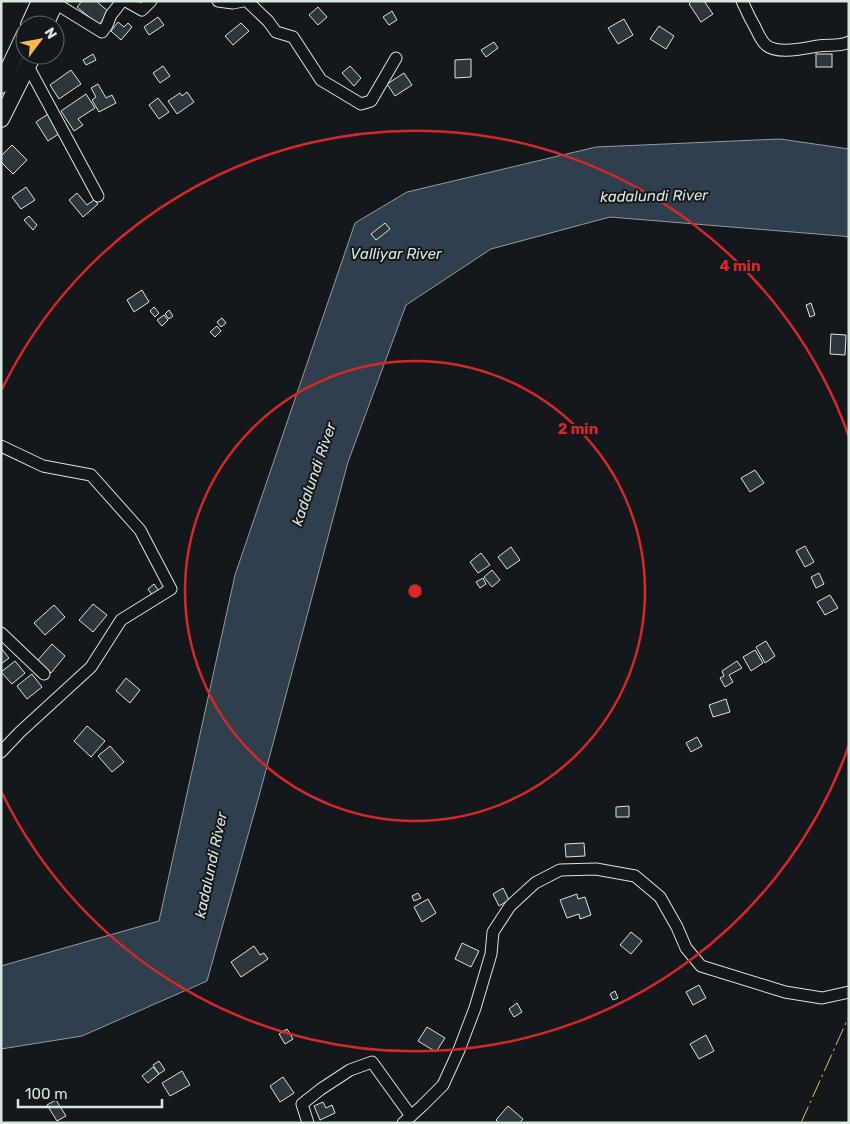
<svg xmlns="http://www.w3.org/2000/svg" width="850" height="1124" font-family="Rubik,sans-serif">
  <rect width="100%" height="100%" fill="#14181c"/>
  <path fill="#2f3f4d" stroke="#939e99" d="M780,139L849,149V237L841,236L610,217L491,249L406,305L348,462L259,796L207,981L82,1036L1,1049V966L159,921L235,575L355,223L407,192L596,147Z"/>
  <g fill="#2c363c" stroke="#d8e6dc">
    <path d="M82,1H96L109,12L99,25L77,7Z"/>
    <path d="M692,1H704L713,14L701,22L689,4Z"/>
    <path d="M318,7L327,17L318,25L309,15Z"/>
    <path d="M392,11L397,20L389,25L383,17Z"/>
    <path d="M158,17L164,25L149,35L144,27Z"/>
    <path d="M624,19L633,35L618,44L608,28Z"/>
    <path d="M118,22L124,27L128,23L132,27L121,40L111,31Z"/>
    <path d="M241,23L249,31L233,45L225,36Z"/>
    <path d="M659,26L674,36L666,49L650,39Z"/>
    <path d="M494,42L498,48L486,57L481,50Z"/>
    <path d="M93,54L96,60L86,65L83,60Z"/>
    <rect x="816" y="54" width="16" height="13"/>
    <path d="M471,59V77L455,78V60Z"/>
    <path d="M163,66L170,76L160,83L153,73Z"/>
    <path d="M350,66L361,78L354,86L342,73Z"/>
    <path d="M71,70L81,84L59,99L50,85Z"/>
    <path d="M404,73L412,85L395,96L387,84Z"/>
    <path d="M98,84L106,98L112,95L116,103L99,112L92,100L96,97L91,88Z"/>
    <path d="M187,92L194,102L177,114L168,101L180,93L182,96Z"/>
    <path d="M86,94L95,108L78,119L83,125L74,131L61,111Z"/>
    <path d="M158,98L169,112L159,119L149,105Z"/>
    <path d="M48,114L60,133L48,141L36,122Z"/>
    <path d="M12,145L27,160L13,174L1,162V156Z"/>
    <path d="M26,187L35,200L21,209L12,197Z"/>
    <path d="M77,193L87,205L94,200L98,204L83,217L69,200Z"/>
    <path d="M29,216L37,225L33,230L24,220Z"/>
    <path d="M385,223L390,229L376,240L371,234Z"/>
    <path d="M142,290L149,302L134,312L127,300Z"/>
    <path d="M811,303L815,315L810,317L806,305Z"/>
    <path d="M154,307L159,313L155,317L150,311Z"/>
    <path d="M169,310L173,316L169,319L165,314Z"/>
    <path d="M164,315L168,320L162,326L157,320Z"/>
    <path d="M222,318L226,323L221,327L217,322Z"/>
    <path d="M217,326L221,331L215,337L210,332Z"/>
    <path d="M831,334L846,335L845,355L830,354Z"/>
    <path d="M755,470L764,483L750,492L741,478Z"/>
    <path d="M805,546L814,562L805,567L796,551Z"/>
    <path d="M511,547L520,560L507,569L498,557Z"/>
    <path d="M481,553L490,565L478,573L470,562Z"/>
    <path d="M492,570L500,580L492,587L484,577Z"/>
    <path d="M819,573L824,584L816,588L811,577Z"/>
    <path d="M483,578L486,584L480,588L476,582Z"/>
    <path d="M154,584L160,593L154,598L148,589Z"/>
    <path d="M830,595L838,608L825,615L817,602Z"/>
    <path d="M93,604L107,615L93,632L79,620Z"/>
    <path d="M54,605L65,617L45,635L34,623Z"/>
    <path d="M766,641L775,656L765,663L756,647Z"/>
    <path d="M52,644L65,656L51,673L37,661Z"/>
    <path d="M1,648L9,658L1,664Z"/>
    <path d="M755,650L763,663L751,671L743,657Z"/>
    <path d="M15,661L25,673L12,684L1,672Z"/>
    <path d="M737,661L742,668L729,675L733,682L725,687L720,678L724,676L722,671Z"/>
    <path d="M32,674L42,687L27,699L17,686Z"/>
    <path d="M126,678L140,690L130,703L116,691Z"/>
    <path d="M726,699L730,712L713,717L709,705Z"/>
    <path d="M87,726L105,741L91,757L74,741Z"/>
    <path d="M697,737L702,746L691,752L686,743Z"/>
    <path d="M110,746L124,762L112,772L98,756Z"/>
    <path d="M629,806V817H616V807Z"/>
    <path d="M584,843L585,856L566,857L565,844Z"/>
    <path d="M503,888L509,900L499,906L493,894Z"/>
    <path d="M418,893L421,898L414,901L412,896Z"/>
    <path d="M577,894L578,899L585,897L591,915L580,919L579,914L567,918L560,900Z"/>
    <path d="M428,899L436,913L422,922L414,907Z"/>
    <path d="M631,932L642,941L631,954L620,945Z"/>
    <path d="M462,943L479,951L471,967L455,959Z"/>
    <path d="M254,946L260,955L264,953L268,959L241,977L231,962Z"/>
    <path d="M699,985L706,998L693,1005L686,992Z"/>
    <path d="M615,991L618,998L613,1000L610,994Z"/>
    <path d="M517,1003L522,1012L514,1017L509,1009Z"/>
    <path d="M427,1027L445,1038L436,1052L418,1041Z"/>
    <path d="M287,1029L293,1039L285,1044L279,1034Z"/>
    <path d="M706,1035L714,1051L699,1059L690,1044Z"/>
    <path d="M159,1061L165,1070L159,1074L153,1065Z"/>
    <path d="M153,1067L159,1074L148,1083L142,1076Z"/>
    <path d="M182,1071L190,1085L170,1096L162,1083Z"/>
    <path d="M283,1077L294,1093L280,1102L270,1086Z"/>
    <path d="M56,1100L66,1116L57,1121L47,1105Z"/>
    <path d="M323,1102L326,1108L332,1105L335,1113L320,1120L314,1106Z"/>
    <path d="M508,1106L523,1119L520,1123H499L496,1120Z"/>
  </g>
  <g fill="none" stroke-linecap="round" stroke-linejoin="round">
    <defs>
      <g id="minor">
        <path d="M126,1L142,10L151,1"/>
        <path d="M218,1L233,3L243,1"/>
        <path d="M247,1L268,21L276,32L293,37L321,80L361,104L371,101L396,58"/>
        <path d="M742,1C746,9 749,17 754,25C757,31 761,41 766,45C778,55 804,48 818,46C828,44 840,47 849,42"/>
        <path d="M55,3L102,32L107,25L111,15L122,1"/>
        <path d="M28,66L98,196"/>
        <path d="M1,446L43,466L91,475L140,530L171,589L121,620L91,667L20,732L1,752"/>
        <path d="M1,633L44,674"/>
        <path d="M308,1123L302,1104L321,1089L350,1070L372,1062L411,1116"/>
        <path d="M403,1123L422,1106L443,1085L459,1050L475,1008L491,954L493,932L510,906L535,883L560,870L596,869L635,876L660,897L677,927L686,948L701,966L785,992L822,998L849,992"/>
      </g>
      <g id="highway">
        <path d="M29,25L40,1"/>
        <path d="M45,25L56,1"/>
        <path d="M1,85L25,34"/>
        <path d="M1,119L33,55"/>
      </g>
    </defs>
    <use href="#minor" stroke="#d8e6dc" stroke-width="13"/>
    <use href="#highway" stroke="#d8e6dc" stroke-width="18"/>
    <use href="#minor" stroke="#14181c" stroke-width="11"/>
    <use href="#highway" stroke="#14181c" stroke-width="16"/>
    <path stroke="#ffb74d" stroke-width="1" stroke-dasharray="18 4 2.5 4" stroke-linecap="butt" d="M801,1123L849,1016"/>
  </g>
  <g fill="none" stroke="#d62828" stroke-width="2.5">
    <circle cx="415" cy="591" r="230"/>
    <path d="M849 745A460 460 0 0 1 2 793M2 389A460 460 0 0 1 849 437"/>
  </g>
  <g text-anchor="middle" stroke-width="4" stroke-linejoin="round" paint-order="stroke">
    <g font-size="15" font-style="italic" fill="#d8e6dc" stroke="#14181c">
      <text transform="translate(654 196) rotate(-1)" y="5">kadalundi River</text>
      <text x="396" y="259">Valliyar River</text>
      <text transform="translate(314 474) rotate(-71)" y="5">kadalundi River</text>
      <text transform="translate(211 865) rotate(-78)" y="5">kadalundi River</text>
    </g>
  </g>
  <circle cx="415" cy="591" r="8" fill="#d62828" stroke="#14181c" stroke-width="2.5"/>
  <g font-size="15" text-anchor="middle" font-weight="bold" fill="#d62828" stroke="#14181c" stroke-width="4" stroke-linejoin="round" paint-order="stroke">
    <text x="740" y="271">4 min</text>
    <text x="578" y="434">2 min</text>
  </g>
  <rect width="850" height="1124" fill="none" stroke="#d8e6dc" stroke-width="5"/>
  <g transform="translate(40 40) rotate(58)"><circle r="24" fill="#14181c" stroke="#626a69"/>
  <path d="M0-4L9 19L0 12L-9 19Z" fill="#ffb74d"/>
  <text y="-8" font-size="14" font-weight="bold" text-anchor="middle" fill="#d8e6dc">N</text>
  </g>
  <path d="M18 1099v8h144v-8" fill="none" stroke="#d8e6dc" stroke-width="2.5"/>
  <text x="25" y="1099" font-size="15" fill="#d8e6dc" stroke="#14181c" stroke-width="4" paint-order="stroke">100 m</text>
</svg>
